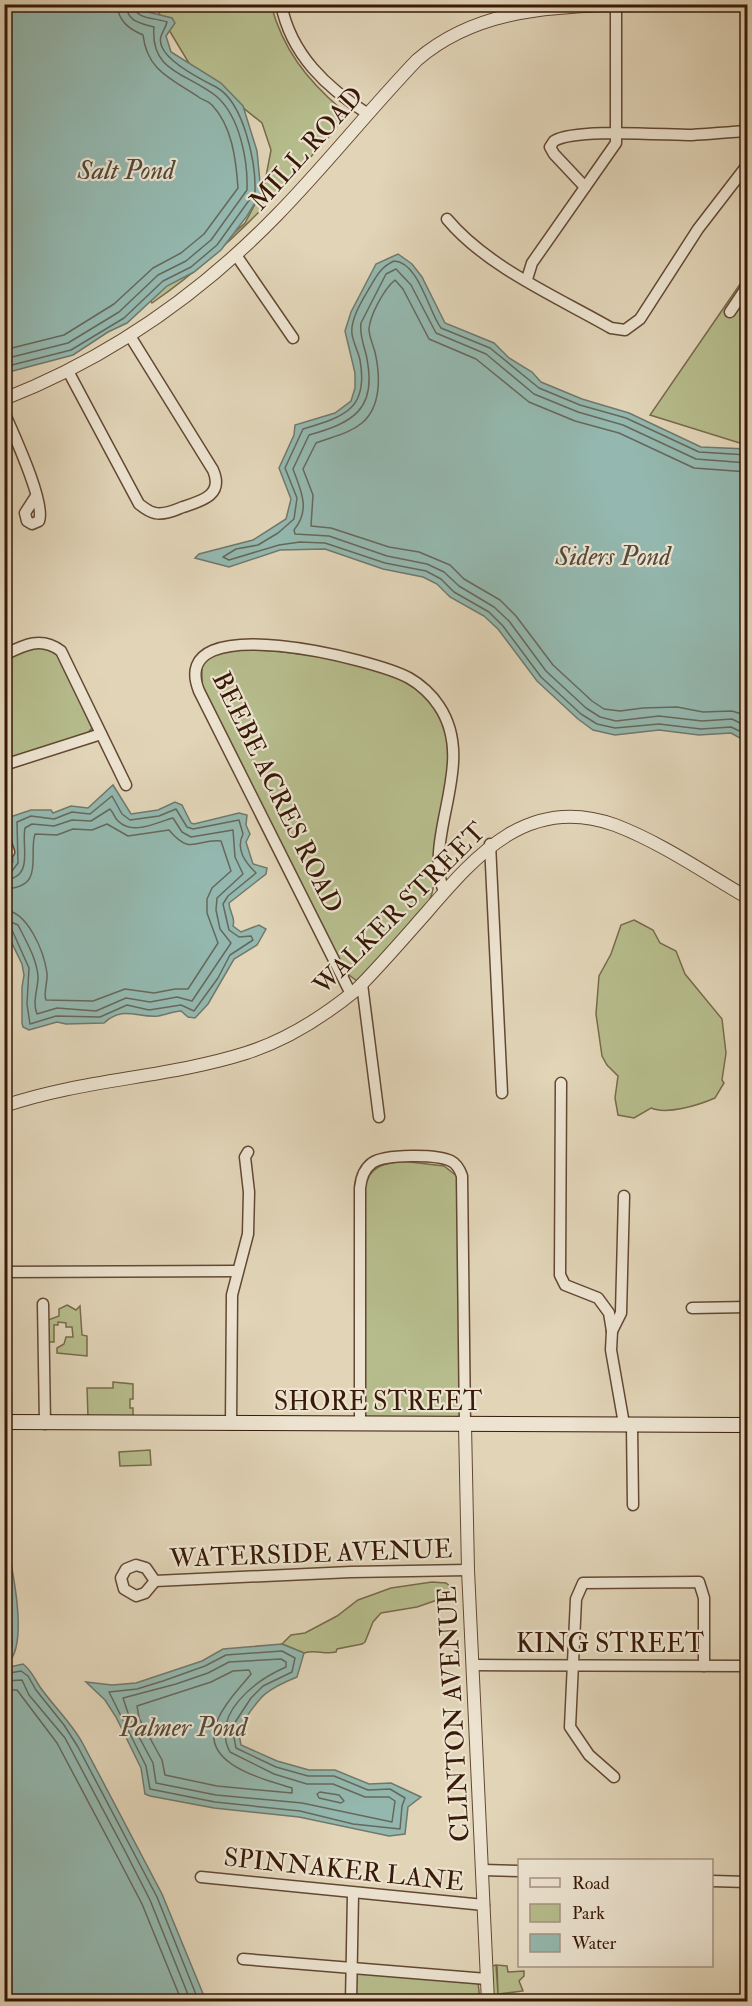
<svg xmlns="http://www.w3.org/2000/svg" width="752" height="2006" font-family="'IM FELL Double Pica',serif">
  <rect width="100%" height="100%" fill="#e1d4b7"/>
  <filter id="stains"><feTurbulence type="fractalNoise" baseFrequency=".00333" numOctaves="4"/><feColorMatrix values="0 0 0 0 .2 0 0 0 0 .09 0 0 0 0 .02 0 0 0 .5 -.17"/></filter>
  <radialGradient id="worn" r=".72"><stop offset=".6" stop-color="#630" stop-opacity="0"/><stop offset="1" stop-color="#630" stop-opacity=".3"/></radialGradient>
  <g fill="#b6bc8c" stroke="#786a4a" stroke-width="1.5">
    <path d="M154,5H271C283,49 306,79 341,109L343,115L334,131C278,194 222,255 152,303L144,291L216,249L245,223L264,187L271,150L262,123L190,65Z"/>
    <path d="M747,274L748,444L746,445L650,415Z"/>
    <path d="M39,645L59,654L92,728L86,735L5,762L4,659Z"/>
    <path d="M248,649C301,653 386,659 426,697C466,734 443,803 437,850C435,864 436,886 430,899C420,922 376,962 357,981L345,972L202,686V664L212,654Z"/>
    <path d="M634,920L653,930L660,943L676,951L685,974L722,1019L726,1053L722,1080L724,1083L715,1098C699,1105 667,1115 651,1108L634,1118L618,1115L615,1098L618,1076L607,1065L602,1056L596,1014L599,976L611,954L621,925Z"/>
    <path d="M401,1161L444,1166L458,1177L461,1417L365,1418V1185C371,1166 383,1164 401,1161Z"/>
    <path d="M67,1305L76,1310L80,1306L82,1335L87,1336V1356L57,1353V1348L64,1344L66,1337H73L72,1327H66V1323L58,1322V1325H54V1342H47L48,1320L59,1316V1309Z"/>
    <path d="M113,1382L133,1384V1399H130V1408H133V1417H88L87,1388H113Z"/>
    <path d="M150,1450L151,1465L120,1466L119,1452Z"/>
    <path d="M432,1582L446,1583L451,1587L440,1599L417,1607L381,1613L373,1622L365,1642L362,1644L337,1649L336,1652C324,1655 316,1649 304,1653L282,1644L291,1635L305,1633L337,1616L358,1600L391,1588Z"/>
    <path d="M496,1965L498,1994L497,1965L507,1966L508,1972L524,1971V1976L519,1981L523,1991L499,1994L498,2001H493L492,1966Z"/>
    <path d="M356,1972L478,1982L480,2001L354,2002Z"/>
  </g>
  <g fill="#94b8af" stroke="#70786c" stroke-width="1.5">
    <path d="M4,5H137L144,11L172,18L175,23L166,36L171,52L221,83L243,106L257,151L261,193L247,216L221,250L194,272L167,286L127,323L108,332L73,355L5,373Z"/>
    <path d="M398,254L412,264L422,277L445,323L494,343L509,358L532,372L541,382L582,399L629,413L701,447L747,449V742L731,733L699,735L659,730L615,735L593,730L578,719L537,681L498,629L484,616L450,597L437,584L423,577L383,569L325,549L280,550L229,567L195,558L199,554L253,540L286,519L291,499L279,468L294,435L295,425L335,413L351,401L355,388V373L345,331L351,312L376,264Z"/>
    <path d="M113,785L131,814L158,810L175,802L182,805L191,823L194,824L239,813L247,815L246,825L250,834L246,842L253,864L267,868L266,874L229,903C229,912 236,917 233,926L241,932L259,925L266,929L257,945L234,959L208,1004L195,1018L188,1017L181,1011C173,1011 166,1015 158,1016C137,1018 123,1005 104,1023L66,1024L57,1022L29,1030L23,1027L22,1023V987L24,975L22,964L6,931L4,867L13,862L10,817L31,810H51L53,813L71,806L88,808Z"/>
    <path d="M5,1533C11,1563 27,1632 12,1658L5,1661Z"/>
    <path d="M282,1644L304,1653L297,1677C260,1692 260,1698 238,1729L241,1745L277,1761L309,1770H335L369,1784L391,1783L421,1797L408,1807L405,1834L389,1836L299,1817L214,1808L150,1796L145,1794L141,1768L116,1717L105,1700L86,1682L112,1685L136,1683L202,1661L223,1649Z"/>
    <path d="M23,1664C32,1671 34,1678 40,1687C54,1707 72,1723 83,1744L162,1894L206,2001H5V1668Z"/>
  </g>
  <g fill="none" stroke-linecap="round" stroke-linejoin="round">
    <g stroke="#66685b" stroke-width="1.5">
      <path d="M4,350L64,335L114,304L153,268L181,253L204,234L238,188C236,159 232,126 212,105C208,101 203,100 200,98C172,79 147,71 143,35C129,29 118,21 117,4"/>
      <path d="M4,359L68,343L119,312L158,275L186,261L211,240L247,190C248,161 240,116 216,96C187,73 150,72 154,27C140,23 127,22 126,4"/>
      <path d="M4,367L71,350L124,318L163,281L191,267L217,245L255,192C256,163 244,102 216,87C202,80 168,62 162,47C157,36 165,31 167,22C155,17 136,21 133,4"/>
      <path d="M748,455L699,452L626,418L580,405L539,388L490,348L441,328C429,313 419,262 394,261C381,267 377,275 370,287C363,299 350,319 352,334C353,342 358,351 360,360C369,410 343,417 303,429L285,468L297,498L294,519L278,533L258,545L236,549L223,557L229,560L279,545L300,542L325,543L385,563L426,571L441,579L454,592L489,612L503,626L541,677L581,714L597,724L615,728L659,724L701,729L731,727L748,735"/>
      <path d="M748,463L696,459L623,425L578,412L534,394L486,354L436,333L411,285L396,269L386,274L361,323C359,336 365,347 367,359C377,410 352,423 309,435L293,469C301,491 311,509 294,530L295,534L329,536L387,556L427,564L444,572L459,586L494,607L509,621L546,671L586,708L600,717L616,721L659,716L702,721L732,719L748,727"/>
      <path d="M748,472L694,468L619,433L575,421L529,402L476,359L429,339L403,289L395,280C384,289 370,315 369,329C369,336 373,345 375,352C380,374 382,406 362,423C349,434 331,437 316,443L303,469L313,495L311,526L331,528L389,547L419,552L450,565L464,579L500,600L516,616L553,665L592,701L604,709L620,711L643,708L677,707L703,712L732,711L748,716"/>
      <path d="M4,873L12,871L18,863L17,822L31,816L54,819L72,812L90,814L112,796L122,814L130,820L159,816L176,809L187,827L193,829L239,820L243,834C235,850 246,863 256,873L228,896L223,904L229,930L239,937L251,936L253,940L230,955L218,978L194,1011L181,1005L149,1010L127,1005L100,1017L56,1016L30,1024L27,1004L29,968L12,930L4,927"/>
      <path d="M4,880C35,878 21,846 25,828L32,824L54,826L72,820L91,821L110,809C113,812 114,817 118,821C133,836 157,822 173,818L182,832L191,837L233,830L235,857L243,874L217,898L216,910L220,929L231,943L192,1001L177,997L150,1002L126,998L96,1011L57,1008L37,1014C32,1002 38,989 38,977C37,959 26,941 18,925L4,919"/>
      <path d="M4,889C46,888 28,855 35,834L57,835L73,829L92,830L107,824L128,836L169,830C191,856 195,839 221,841L231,871L212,888L207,899V913L218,943L188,989H175L154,993L125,989L93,1001L46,1000C43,993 48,982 47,973C44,952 28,911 4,910"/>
      <path d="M4,1562L10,1587L12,1646L4,1655"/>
      <path d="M282,1651L295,1658L292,1672L263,1686L251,1698L232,1727L236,1748L276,1767L308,1776H334L368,1790L390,1789L405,1798L402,1806L400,1829L353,1824L300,1811L215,1802L150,1789L146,1766L109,1692L137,1689L163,1681L205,1666L226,1655Z"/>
      <path d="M281,1659L286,1662V1667C256,1680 210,1714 230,1752L274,1774L307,1784H333L365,1797H389L395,1801L392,1822L302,1803L216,1795L156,1783L153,1763L131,1722L123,1698L176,1684L208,1673L229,1662Z"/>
      <path d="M233,1671L249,1670L251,1674C240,1688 226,1701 218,1719C196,1764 264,1779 292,1788V1793L217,1786L165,1775L162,1760L139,1718L137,1706L211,1682Z"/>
      <path d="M4,1674L21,1671L28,1676L36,1690L64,1725L78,1747L157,1897L199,2002"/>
      <path d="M4,1681L22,1680L29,1695L65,1738L125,1851L150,1900L191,2002"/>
      <path d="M4,1690H17L57,1743L117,1856L142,1904L182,2002"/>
      <path d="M320,1792L339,1795L344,1801L341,1803L319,1798L317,1794Z"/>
    </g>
    <defs>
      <g id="minor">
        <path d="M281,4C291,55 327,88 368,114"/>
        <path d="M585,187L554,154L550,147L554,141C576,128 663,135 692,135C710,134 729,132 748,131"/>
        <path d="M447,219C487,267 557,297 611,328L625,330L640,319L698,229L748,164"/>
        <path d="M236,255L293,338"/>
        <path d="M527,279L532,263L616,143V6"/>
        <path d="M730,312L748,285"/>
        <path d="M68,371L139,504C144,508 149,512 155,513C165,515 175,510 183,507C202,501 224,495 213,470L130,336"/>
        <path d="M4,412C13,433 46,503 39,521L32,524L27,521L25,513L36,496"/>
        <path d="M4,655C24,645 41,636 61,651L126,785"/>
        <path d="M4,765L101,734"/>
        <path d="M4,838L9,852"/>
        <path d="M490,844L502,1093"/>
        <path d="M362,984L379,1117"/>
        <path d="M351,994L199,691C165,606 377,660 409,678C420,684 432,695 439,706C478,764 422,835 444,892"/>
        <path d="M561,1083L560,1275L565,1285L598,1298L609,1313L612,1331L611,1350L624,1424"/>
        <path d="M4,1272L238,1271"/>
        <path d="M43,1304L45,1424"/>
        <path d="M692,1308L748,1307"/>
        <path d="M612,1331L621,1313L624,1196"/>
        <path d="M231,1424L232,1295L248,1234L249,1192L245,1157L248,1152"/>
        <path d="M360,1424V1188C361,1178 364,1169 372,1163C385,1154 437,1154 451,1161C457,1164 460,1170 462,1176L465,1425"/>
        <path d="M632,1425L633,1505"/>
        <path d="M136,1565L146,1568L155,1581L145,1593L136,1596L124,1589L121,1578L126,1569Z"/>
        <path d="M155,1581L351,1572L468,1570"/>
        <path d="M473,1665L748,1666"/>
        <path d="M614,1777L589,1755L570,1727L576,1599L583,1583L699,1582L704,1598V1666"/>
        <path d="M483,1870L520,1871"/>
        <path d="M201,1877L484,1905"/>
        <path d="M712,1881L748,1882"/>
        <path d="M243,1959L487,1979"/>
        <path d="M351,2002L353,1894"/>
      </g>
      <g id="tertiary">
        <path d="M4,399C109,358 199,295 277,215C326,165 369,110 417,60C486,0 579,7 665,4"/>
        <path d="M4,1106C83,1079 167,1078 246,1053C287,1040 323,1017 356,990C381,965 404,938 427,912C477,854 529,794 615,825C662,843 705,873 748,898"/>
        <path d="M465,1425L468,1570L488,2002"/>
      </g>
      <path id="secondary" d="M4,1422L748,1425"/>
    </defs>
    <use href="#minor" stroke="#634833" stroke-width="13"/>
    <use href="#tertiary" stroke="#634833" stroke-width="14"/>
    <use href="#secondary" stroke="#391907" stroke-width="16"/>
    <use href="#minor" stroke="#ece3d0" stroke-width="10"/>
    <use href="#tertiary" stroke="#ece3d0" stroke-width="12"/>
    <use href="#secondary" stroke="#ece3d0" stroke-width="14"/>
  </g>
  <g text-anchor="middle" stroke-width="4.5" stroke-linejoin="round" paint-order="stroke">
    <g font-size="26" fill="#391907" stroke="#ece3d0">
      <text transform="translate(306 148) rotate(-48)" y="9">MILL ROAD</text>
      <text transform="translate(278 792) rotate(64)" y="9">BEEBE ACRES ROAD</text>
      <text transform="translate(399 908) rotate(-45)" y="9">WALKER STREET</text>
      <text x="378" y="1410">SHORE STREET</text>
      <text transform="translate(311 1553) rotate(-2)" y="9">WATERSIDE AVENUE</text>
      <text x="610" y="1652">KING STREET</text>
      <text transform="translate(453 1714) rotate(-93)" y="9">CLINTON AVENUE</text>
      <text transform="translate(344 1869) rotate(6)" y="9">SPINNAKER LANE</text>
    </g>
    <g font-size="27" font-style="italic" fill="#544939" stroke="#ece3d0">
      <text x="126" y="179">Salt Pond</text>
      <text x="613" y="565">Siders Pond</text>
      <text x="183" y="1736">Palmer Pond</text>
    </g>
  </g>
  <rect width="752" height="2006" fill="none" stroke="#e1d4b7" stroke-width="24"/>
  <rect x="6" y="6" width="740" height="1994" fill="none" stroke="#391907" stroke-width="3"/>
  <rect x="12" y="12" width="728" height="1982" fill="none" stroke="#391907" stroke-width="1.5"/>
  <rect x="518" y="1859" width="195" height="108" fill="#ece3d0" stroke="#a49280" stroke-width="1.5"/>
  <rect x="530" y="1878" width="30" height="9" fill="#ece3d0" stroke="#a49280" stroke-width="1.5"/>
  <text x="572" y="1889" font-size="18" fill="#391907">Road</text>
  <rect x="530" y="1904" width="30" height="18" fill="#b6bc8c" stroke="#a49280" stroke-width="1.5"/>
  <text x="572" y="1919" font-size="18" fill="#391907">Park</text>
  <rect x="530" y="1934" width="30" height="18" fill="#94b8af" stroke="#a49280" stroke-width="1.5"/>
  <text x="572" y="1949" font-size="18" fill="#391907">Water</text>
  <rect width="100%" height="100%" filter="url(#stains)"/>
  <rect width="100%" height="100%" fill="url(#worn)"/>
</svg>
